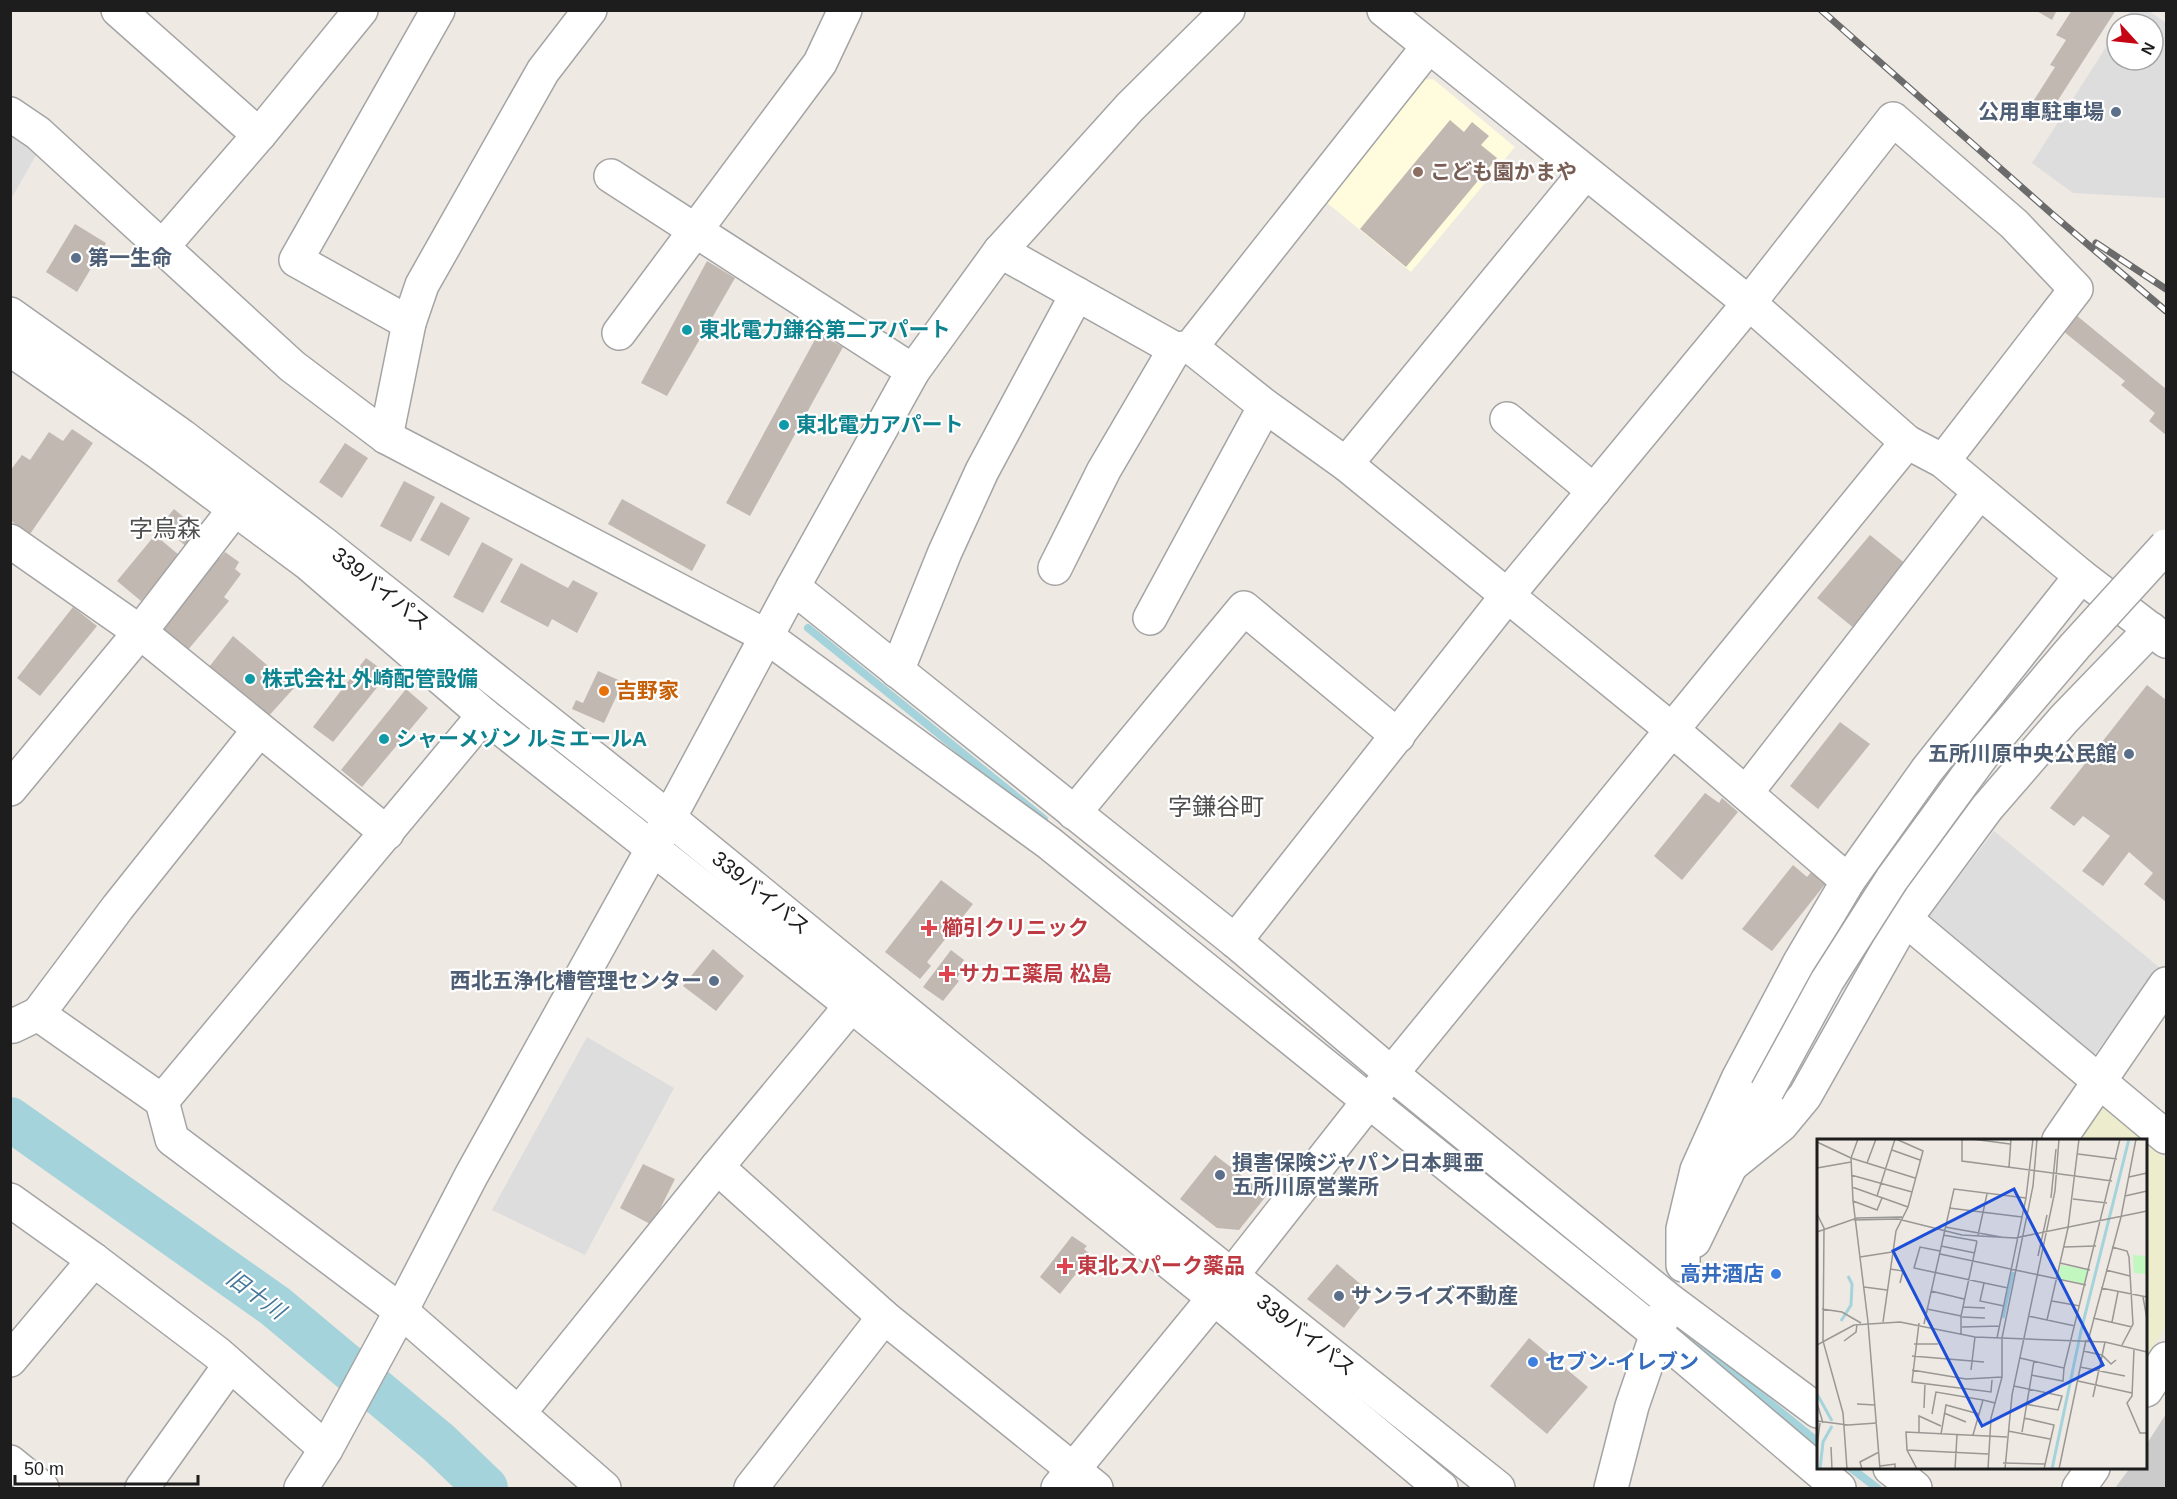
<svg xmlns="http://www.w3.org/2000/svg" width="2177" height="1499" font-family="Helvetica,'Noto Sans JP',sans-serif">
  <rect width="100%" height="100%" fill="#eee9e3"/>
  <path fill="#fefcdc" d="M1433,79L1515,147L1411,272L1321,198L1417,80Z"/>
  <path fill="#cbcbcb" d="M2166,1414V1488H2115L2130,1468H2146V1445Z"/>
  <g fill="#ededce">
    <path d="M2100,1106L2143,1140H2075Z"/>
    <path d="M2146,1142L2166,1159V1327L2146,1358Z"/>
  </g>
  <g fill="#ddd">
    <path d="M2130,11H2149L2166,23V198L2073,193L2032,163L2117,30V60H2153V24H2121Z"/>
    <path d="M11,130L39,150L11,199Z"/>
    <path d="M1994,831L2160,968L2094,1055L1925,922Z"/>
    <path d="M587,1037L674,1088L585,1255L492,1210Z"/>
  </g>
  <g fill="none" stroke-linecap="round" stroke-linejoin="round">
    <g stroke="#a4d3db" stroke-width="8">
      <path d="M808,628L1044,819"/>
      <path d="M1501,1187L1645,1302"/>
      <path d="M1680,1330L1818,1442"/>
      <path d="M1851,1468L1877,1488"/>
    </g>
    <path stroke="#a4d3db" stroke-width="44" d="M10,1119L275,1306L439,1443L486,1488"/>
  </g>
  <g fill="#c2b8b2">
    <path d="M2035,10H2057L2052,20Z"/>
    <path d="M2072,10H2116L2051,111L2034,100L2055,67L2050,65L2066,40L2056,35Z"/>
    <path d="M1450,120L1464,132L1472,122L1489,136L1481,145L1497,158L1406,267L1360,229Z"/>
    <path d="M75,224L106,243L77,292L46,272Z"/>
    <path d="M707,261L735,278L667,396L641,383Z"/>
    <path d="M2076,315L2166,389V435L2149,421L2155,413L2121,385L2125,381L2063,331Z"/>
    <path d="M818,334L843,347L750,516L726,503Z"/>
    <path d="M72,429L93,443L30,534L10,520V471L22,455L30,460L49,432L63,441Z"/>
    <path d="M345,443L368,458L342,498L319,482Z"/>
    <path d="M404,481L435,497L411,542L380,526Z"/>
    <path d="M622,499L706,545L692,571L608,524Z"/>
    <path d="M441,502L470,518L449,556L420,540Z"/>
    <path d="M174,509L201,532L188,548L161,525Z"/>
    <path d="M155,535L179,555L141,601L117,581Z"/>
    <path d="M1870,535L1907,565L1855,629L1817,598Z"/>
    <path d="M482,542L513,559L483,613L453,597Z"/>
    <path d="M225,552L239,562L235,569L241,574L224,597L229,601L187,651L155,626L214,553L220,558Z"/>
    <path d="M521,563L568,588L573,580L598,593L577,633L552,619L548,627L500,602Z"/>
    <path d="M73,607L97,626L40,696L17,678Z"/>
    <path d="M233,636L294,688L265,720L206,671Z"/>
    <path d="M366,658L388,674L333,742L313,727Z"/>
    <path d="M598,671L623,682L604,723L572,709L576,700L583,703Z"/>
    <path d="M2147,685L2166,700V902L2144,884L2153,873L2129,852L2103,886L2082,871L2110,836L2083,816L2074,826L2050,808Z"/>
    <path d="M406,689L428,708L362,787L341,770Z"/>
    <path d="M1840,722L1870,744L1818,809L1790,786Z"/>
    <path d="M1705,793L1719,803L1722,798L1738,812L1682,880L1654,856Z"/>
    <path d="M1793,865L1807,877L1812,871L1826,883L1772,951L1742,929Z"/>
    <path d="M941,880L973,904L927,962L931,966L920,979L885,952Z"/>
    <path d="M713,949L744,976L716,1011L683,986Z"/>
    <path d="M951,950L964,960L960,966L964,968L956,979L959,981L943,1001L923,987Z"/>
    <path d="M1215,1155L1267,1195L1239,1230L1217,1228L1180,1199Z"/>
    <path d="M643,1164L675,1179L652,1225L620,1208Z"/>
    <path d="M1072,1236L1087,1246L1084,1249L1091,1255L1060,1294L1040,1277Z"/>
    <path d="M1337,1264L1371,1293L1344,1328L1307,1299Z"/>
    <path d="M1529,1338L1588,1387L1547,1434L1490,1386Z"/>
  </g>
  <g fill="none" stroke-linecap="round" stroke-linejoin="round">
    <defs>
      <g id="minor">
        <path d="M118,10L259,135L163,246"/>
        <path d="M1384,10L1749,303L1907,442L1943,461L2081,576L2166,641"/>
        <path d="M10,114L38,133L292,366L386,437L766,636L1049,843L1656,1333L1839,1488"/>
        <path d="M259,135L361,10"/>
        <path d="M611,176L913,371"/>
        <path d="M1000,251L1175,349L1191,347L1428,47"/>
        <path d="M10,314L182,436L324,544L669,818L1073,1149L1498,1488"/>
        <path d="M409,323L296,260L438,10"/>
        <path d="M619,333L820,63L845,10"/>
        <path d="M1191,347L1265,406L1346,464L1671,729L1848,881"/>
        <path d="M10,349L158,452L309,564L484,715L852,1006L1214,1298L1441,1488"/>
        <path d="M1507,419L1594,491"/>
        <path d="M386,437L409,323L422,285L543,71L590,10"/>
        <path d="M1346,464L1585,173"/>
        <path d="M10,541L140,632L387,833"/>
        <path d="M1055,568L1104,470L1175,349"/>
        <path d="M793,587L1235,941L1392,1074L1669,1300L1818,1411"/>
        <path d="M1150,618L1265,406"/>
        <path d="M897,671L945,552L982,471L1077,294"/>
        <path d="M259,730L118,907L38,1014L162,1101L484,715"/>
        <path d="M10,789L140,632L234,510"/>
        <path d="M1746,793L1979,493"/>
        <path d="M1074,813L1244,608L1398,736"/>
        <path d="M1905,919L2166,1137"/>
        <path d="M1235,941L1507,596L1749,303L1893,119L2014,224L2076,289L1943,461"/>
        <path d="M10,1024L13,1026L38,1014"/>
        <path d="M162,1101L172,1139L401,1311L604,1488"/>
        <path d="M2059,1140L2166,984"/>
        <path d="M717,1167L884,1317L1096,1488"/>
        <path d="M1729,1167L1781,1125L1805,1096L1905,919L1987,808L2064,719L2151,629"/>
        <path d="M10,1200L94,1260L217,1353L326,1449"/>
        <path d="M1694,1241L1767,1091"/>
        <path d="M1683,1265V1229L1697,1170L1738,1079L1800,962L1848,881L1927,770L2081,576"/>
        <path d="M10,1360L94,1260"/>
        <path d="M2146,1390L2166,1359"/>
        <path d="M519,1413L717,1167L865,989"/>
        <path d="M10,1462L42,1488"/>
        <path d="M1890,1468L1915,1488"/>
        <path d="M142,1488L230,1365"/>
        <path d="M301,1488L326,1449L401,1311L471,1176L653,848L793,587L913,371L1000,251L1130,107L1228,10"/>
        <path d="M751,1488L884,1317"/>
        <path d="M1058,1488L1214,1298L1369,1101L1907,442"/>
        <path d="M1611,1488L1632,1406L1663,1316"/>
        <path d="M2079,1488L2093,1468"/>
      </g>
    </defs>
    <use href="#minor" stroke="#a4a4a4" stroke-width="36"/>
    <use href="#minor" stroke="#fff" stroke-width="33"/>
    <defs>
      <g id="rail">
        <path d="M1821,10L2052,214L2166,311"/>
        <path d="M2096,243L2166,289"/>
      </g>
    </defs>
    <use href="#rail" stroke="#6b6b6b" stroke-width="7"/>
    <use href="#rail" stroke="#fff" stroke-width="4.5" stroke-dasharray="14" stroke-linecap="butt"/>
    <defs>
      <path id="minor-bridge" d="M1767,1091L1827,981L1892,879L1984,753L2075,646L2166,546"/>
    </defs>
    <use href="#minor-bridge" stroke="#a4a4a4" stroke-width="36" stroke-linecap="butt"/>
    <use href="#minor-bridge" stroke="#fff" stroke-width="33"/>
  </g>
  <g fill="#5c6f8a" stroke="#fff" stroke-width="2">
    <circle cx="2116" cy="112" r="6"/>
    <circle cx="76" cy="258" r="6"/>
    <circle cx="2129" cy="754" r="6"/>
    <circle cx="714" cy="981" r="6"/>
    <circle cx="1220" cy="1175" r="6"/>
    <circle cx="1339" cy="1296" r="6"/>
  </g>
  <circle fill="#8d6e63" stroke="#fff" stroke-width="2" cx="1418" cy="172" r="6"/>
  <g fill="#0f9aa8" stroke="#fff" stroke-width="2">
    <circle cx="687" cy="330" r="6"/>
    <circle cx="784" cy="425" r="6"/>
    <circle cx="250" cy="679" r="6"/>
    <circle cx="384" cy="739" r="6"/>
  </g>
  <circle fill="#e8710a" stroke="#fff" stroke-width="2" cx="604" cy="691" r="6"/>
  <g fill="#e0444e" stroke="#fff" stroke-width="2">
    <path d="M926 919h6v6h6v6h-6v6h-6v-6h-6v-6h6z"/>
    <path d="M944 965h6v6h6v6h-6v6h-6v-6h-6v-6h6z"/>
    <path d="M1062 1257h6v6h6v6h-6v6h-6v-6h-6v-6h6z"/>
  </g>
  <g fill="#3f7fe0" stroke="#fff" stroke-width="2">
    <circle cx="1776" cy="1274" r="6"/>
    <circle cx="1533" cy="1362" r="6"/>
  </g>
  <g text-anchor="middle" stroke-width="4.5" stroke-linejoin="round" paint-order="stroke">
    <g font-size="21" font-weight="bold" fill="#4e5e75" stroke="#fff" text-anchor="end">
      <text x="2104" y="119">公用車駐車場</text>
      <text x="88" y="265" text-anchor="start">第一生命</text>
      <text x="2117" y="761">五所川原中央公民館</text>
      <text x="702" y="988">西北五浄化槽管理センター</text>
      <text x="1232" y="1170" text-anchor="start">損害保険ジャパン日本興亜<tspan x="1232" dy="24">五所川原営業所</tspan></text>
      <text x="1351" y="1303" text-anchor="start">サンライズ不動産</text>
    </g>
    <g font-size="21" font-weight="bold" fill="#785e54" stroke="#fff" text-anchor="start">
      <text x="1430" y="179">こども園かまや</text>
    </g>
    <g font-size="21" font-weight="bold" fill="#0d838f" stroke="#fff" text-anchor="start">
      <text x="699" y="337">東北電力鎌谷第二アパート</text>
      <text x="796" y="432">東北電力アパート</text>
      <text x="262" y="686">株式会社 外崎配管設備</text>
      <text x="396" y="746">シャーメゾン ルミエールA</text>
    </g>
    <g font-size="21" fill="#1d1d1d" stroke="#fff">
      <text transform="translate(381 589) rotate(39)" y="7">339バイパス</text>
      <text transform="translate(761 893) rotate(39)" y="7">339バイパス</text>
      <text transform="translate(1306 1335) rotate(38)" y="7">339バイパス</text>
    </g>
    <g font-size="21" font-weight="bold" fill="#c56008" stroke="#fff" text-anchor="start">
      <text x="616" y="698">吉野家</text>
    </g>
    <g font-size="21" font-weight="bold" fill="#be3a42" stroke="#fff" text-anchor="start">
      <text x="942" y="935">櫛引クリニック</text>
      <text x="959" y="981">サカエ薬局 松島</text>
      <text x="1077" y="1273">東北スパーク薬品</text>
    </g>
    <g font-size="21" font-weight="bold" fill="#366cbe" stroke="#fff" text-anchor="end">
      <text x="1764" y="1281">高井酒店</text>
      <text x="1545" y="1369" text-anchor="start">セブン-イレブン</text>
    </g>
    <g font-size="22" font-style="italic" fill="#46779b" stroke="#fff">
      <text transform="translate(256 1294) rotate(36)" y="8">旧十川</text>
    </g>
    <g font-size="24" fill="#505050" stroke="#fff">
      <text x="165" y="537">字烏森</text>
      <text x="1216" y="815">字鎌谷町</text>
    </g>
  </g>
  <g transform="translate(1817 1139)">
    <rect width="330" height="330" fill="#eee9e3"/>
    <path d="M316,116L330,117V135L317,134ZM244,126L271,131L268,145L241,139Z" fill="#c0f8c0"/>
    <path fill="none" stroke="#a4d3db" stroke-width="3" d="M186,179L196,133M24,182L34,166L35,145L31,137M0,255L15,282M3,330L6,303L15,287M235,330L264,192L312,0"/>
    <path fill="none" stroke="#9a9794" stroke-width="1.5" d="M41,0L34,19L36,62L51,183L63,330M145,0V22L295,42M155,0L193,5M0,3L34,19M75,11L103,21M261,15L300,20M34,19L98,39M50,24L59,0M192,28L194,0M0,29L34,23M34,36L95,53M312,38L330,34M35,48L91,68M60,57L78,0M308,57L330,52M234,59L239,10M256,60L290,64M36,62L60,71L65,59M132,69L205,78M0,75L7,89L6,202L26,274L30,330M37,81L81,80L145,96L198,99L330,72M128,88L184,98M0,93L40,79L85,78M126,96L160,102M161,96L170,55M124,107L158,114M247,108L279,107M295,108L310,112L312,118L316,185L305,206M123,112L103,108L97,129L191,149M123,115L269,146M221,117L230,76M43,118L75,113M243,124L273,131M73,130L86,132L83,144M289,131L313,137M167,144L163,162L187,167M47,148L70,151M284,149L330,158M114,152L147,160M326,158L330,180M235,162L263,167M146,168L168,169M5,170L25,173L44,184M110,170L144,177M211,177L258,187M145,178L168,179M276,179L315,188M230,181L251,89L262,0M66,183L79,92L91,68L106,12L79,0M295,183L301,153M102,184L95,243L174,253L175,241M107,185L137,50L209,59M145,188L183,187M144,196V177L160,102M180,199L209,59L216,0M27,202L39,193L40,185M271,202L304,78L319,0M97,205H121M0,206L37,186L83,183L158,198L288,203L330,213M317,210L315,257L310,264L323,294H330M266,212L285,216L294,225L299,221M95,217L167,223M203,219L247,229L246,242L214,236M263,228L308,237M247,229L303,0M95,231L149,240L185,238M154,231L158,198M261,242L315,254M197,247L245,257L241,271L208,265M276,258L288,203M0,264L6,284M40,265L58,266M107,269L108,244M127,274L149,283M115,275L119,253L166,261M207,279L237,286L227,330M0,282L31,286L60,284M191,292L233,300M102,293V277L124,287M205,293L217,222M124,295L129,266L162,275M156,296L166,261L178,264M0,307L3,284M14,308L15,330M90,311L171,315M186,324L228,325M63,327L78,325V330M45,330L43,323L62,313M100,330L90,311L89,293L190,298M138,330L140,296M171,330L174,279L185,238V199L216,47L220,0M188,330L195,256L238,52L242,0M242,330L269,201"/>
    <path fill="#1d4ed8" fill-opacity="0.15" stroke="#1d4ed8" stroke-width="3" d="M197,50L286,226L165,287L76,112Z"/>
    <rect width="330" height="330" fill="none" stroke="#1d1d1d" stroke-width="3"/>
  </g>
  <rect width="2177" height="1499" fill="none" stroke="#1d1d1d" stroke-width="24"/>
  <g transform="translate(2135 42) rotate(117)"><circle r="28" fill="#ffffff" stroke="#a5a5a5" stroke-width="1.5"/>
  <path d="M0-4.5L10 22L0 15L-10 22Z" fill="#c50513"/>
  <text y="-9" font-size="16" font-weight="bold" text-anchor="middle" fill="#1d1d1d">N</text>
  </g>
  <path d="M15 1475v9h183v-9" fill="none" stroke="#1d1d1d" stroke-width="3"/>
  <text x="24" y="1475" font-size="18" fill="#1d1d1d" stroke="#ffffff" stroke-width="4.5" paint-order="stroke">50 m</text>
</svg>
